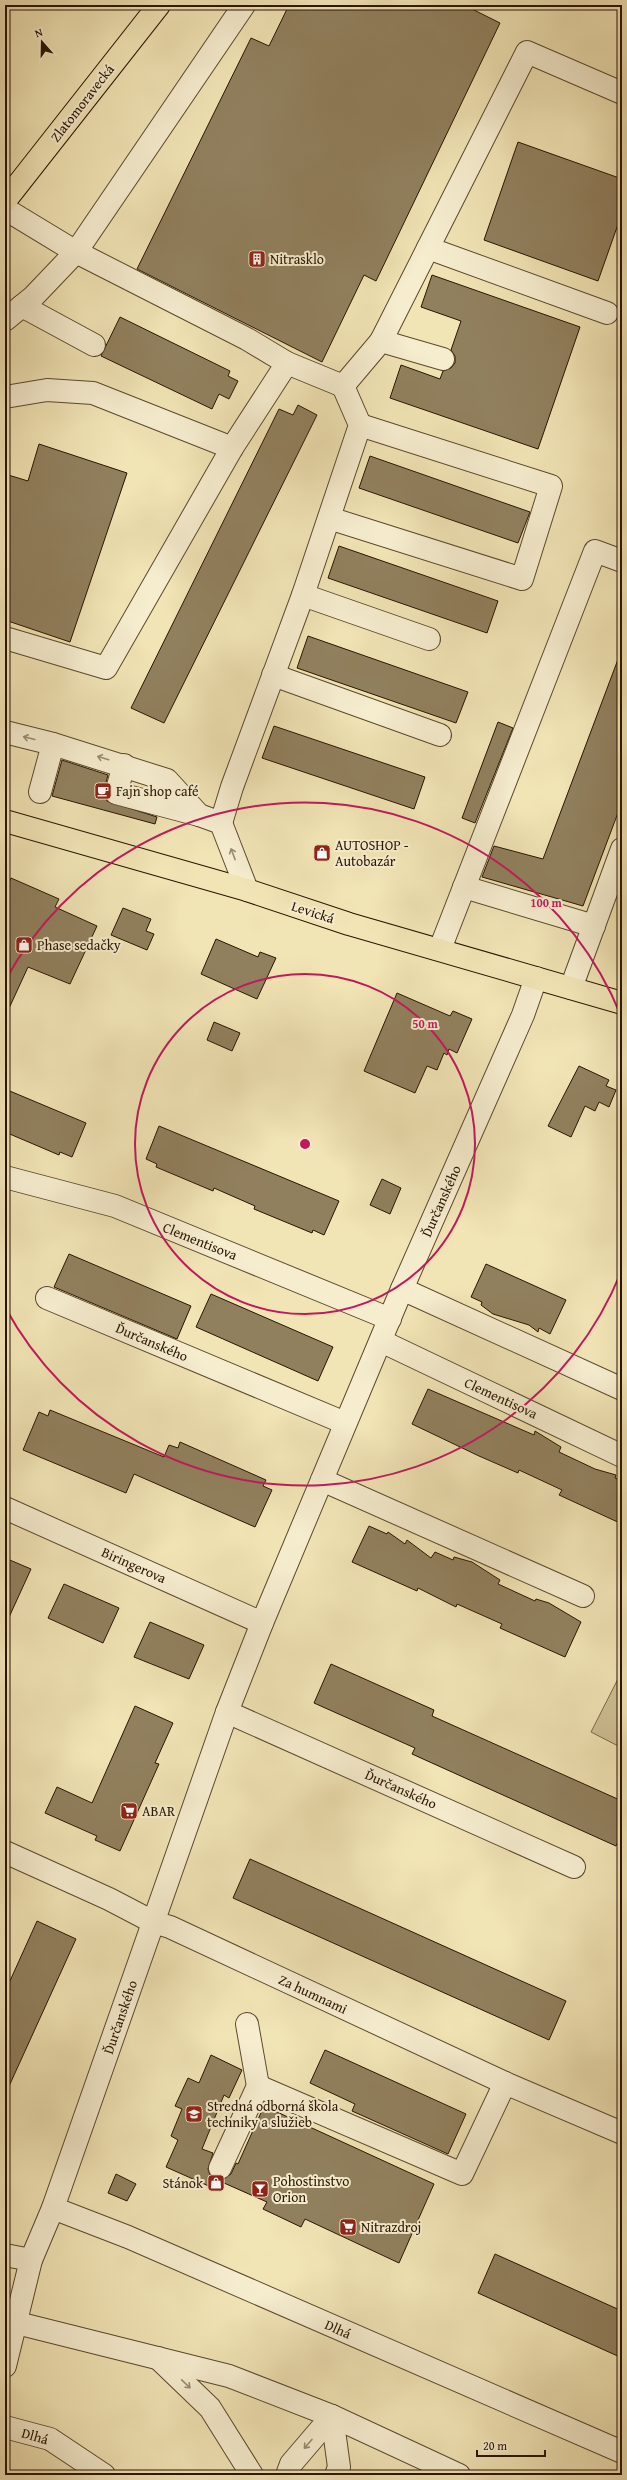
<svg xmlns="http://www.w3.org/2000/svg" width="627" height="2480" font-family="'Gentium Book Plus',serif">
  <rect width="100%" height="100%" fill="#f1e4b5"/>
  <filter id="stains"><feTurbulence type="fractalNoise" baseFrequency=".005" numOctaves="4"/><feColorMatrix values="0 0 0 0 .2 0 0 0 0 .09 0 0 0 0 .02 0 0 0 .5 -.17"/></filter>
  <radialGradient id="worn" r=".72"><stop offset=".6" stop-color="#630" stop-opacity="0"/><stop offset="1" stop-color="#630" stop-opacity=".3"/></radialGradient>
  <path fill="#cfc196" stroke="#7c6a4b" d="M622,1671V1748L591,1732Z"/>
  <g fill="#91805e" stroke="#291400">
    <path d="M289,5H464L500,23L376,281L364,275L322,362L137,269L251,38L269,46Z"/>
    <path d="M518,142L622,179V213L598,281L484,240Z"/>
    <path d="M432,275L580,327L538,449L390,398L401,365L440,379L443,371L451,368L455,363V356L451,350L461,321L421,307Z"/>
    <path d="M120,317L230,371L228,376L238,381L229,399L219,394L212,409L101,356Z"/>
    <path d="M298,405L317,415L164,723L131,708L279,409L293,415Z"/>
    <path d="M39,444L127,473L70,642L5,620V474L28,481Z"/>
    <path d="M370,456L530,512L518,543L359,488Z"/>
    <path d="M339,546L498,601L487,633L328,578Z"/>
    <path d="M308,636L468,692L456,723L297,668Z"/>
    <path d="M620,654L622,802L583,906L482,877L494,846L543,859Z"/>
    <path d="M498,722L513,728L475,823L462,818Z"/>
    <path d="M274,726L425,777L414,809L262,758Z"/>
    <path d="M62,760L108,775L104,790L107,801L157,817L155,824L52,796Z"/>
    <path d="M11,878L59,899L55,907L97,926L70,984L28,967L5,1017V892Z"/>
    <path d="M123,908L151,919L146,931L154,934L147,950L111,935Z"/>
    <path d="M216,939L258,957L260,952L276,958L257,999L201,974Z"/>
    <path d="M397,993L450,1016L453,1011L472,1019L457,1053L449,1049L447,1055L444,1053L437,1070L427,1066L415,1093L364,1071Z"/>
    <path d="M214,1022L240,1033L232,1051L207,1040Z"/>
    <path d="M579,1066L609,1080L606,1086L616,1090L609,1107L599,1102L595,1111L585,1106L571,1137L548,1126Z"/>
    <path d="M5,1089L86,1123L72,1157L60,1152L59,1155L5,1132Z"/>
    <path d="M159,1126L339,1201L324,1235L313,1230L312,1233L254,1209L255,1206L214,1188L213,1191L156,1167L157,1164L146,1159Z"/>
    <path d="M382,1179L401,1188L390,1214L370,1205Z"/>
    <path d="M69,1254L191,1306L177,1339L54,1287Z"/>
    <path d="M486,1264L566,1300L550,1334L539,1328L538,1332L529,1325L493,1314L481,1305L482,1302L471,1297Z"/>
    <path d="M211,1294L333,1347L318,1381L196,1327Z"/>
    <path d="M428,1389L534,1435L535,1431L561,1447L559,1452L595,1469L616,1475L615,1478L622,1481V1524L559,1495L562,1490L519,1470L518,1473L479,1456L412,1424Z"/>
    <path d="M50,1410L164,1457L169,1445L178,1448L180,1442L266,1480L263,1486L272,1490L255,1527L134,1474L126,1493L23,1450L39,1412L48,1416Z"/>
    <path d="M369,1526L387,1534L388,1532L405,1544L407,1540L431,1558L435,1552L453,1560L454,1557L472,1562L500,1580L498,1584L535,1601L536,1599L549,1603L581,1622L565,1657L500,1628L502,1624L457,1604L456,1607L418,1588L417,1591L352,1562Z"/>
    <path d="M5,1558L31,1569L5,1626Z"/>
    <path d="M64,1584L119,1608L103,1643L48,1618Z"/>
    <path d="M150,1622L204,1645L189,1679L134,1657Z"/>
    <path d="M331,1664L434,1710L432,1716L622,1801V1832L616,1846L412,1754L415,1748L314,1703Z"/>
    <path d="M135,1706L173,1723L155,1763L159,1764L120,1851L95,1840L97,1836L45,1813L57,1787L92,1803Z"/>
    <path d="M250,1859L566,2001L549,2040L233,1898Z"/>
    <path d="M37,1921L76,1939L5,2095V1992Z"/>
    <path d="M325,2050L466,2114L448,2154L352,2111L355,2104L310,2083Z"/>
    <path d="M211,2055L242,2070L229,2098L224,2095L202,2149L213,2153L208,2169L210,2175L221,2180L231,2174L236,2163L238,2164L264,2106L434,2184L399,2263L305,2219L301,2227L263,2209L267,2202L224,2183L220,2191L166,2167L178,2140L171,2136L182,2109L175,2106L188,2078L199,2083Z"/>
    <path d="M116,2174L136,2184L127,2201L108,2193Z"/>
    <path d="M495,2254L622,2311V2358L478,2293Z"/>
  </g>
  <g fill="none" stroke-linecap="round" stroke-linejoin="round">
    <defs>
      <g id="minor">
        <path d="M244,5L76,252L247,339L287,363"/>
        <path d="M5,209L76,252L33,297L5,320"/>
        <path d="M22,306L94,345"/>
        <path d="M607,313L428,248L527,52L622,93"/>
        <path d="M381,341L428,248"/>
        <path d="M5,397L47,390L93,393L232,448"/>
        <path d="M329,518L522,579L551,486L360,425"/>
        <path d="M303,595L429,639"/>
        <path d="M5,638L106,668L232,448L287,363L343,386L381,341L443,359"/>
        <path d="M273,675L440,735"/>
        <path d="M5,732L53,744L167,780L199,815L221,823L247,890"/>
        <path d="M124,765L116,793L199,815"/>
        <path d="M40,792L53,744"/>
        <path d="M221,823L232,787L303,595L360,425L343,386"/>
        <path d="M464,887L594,926"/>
        <path d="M440,949L595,551L622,561"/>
        <path d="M571,988L622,849"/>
        <path d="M5,1177L115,1206L390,1319"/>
        <path d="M402,1289L622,1389"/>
        <path d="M47,1298L345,1423"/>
        <path d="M381,1341L622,1456"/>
        <path d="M322,1480L583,1596"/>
        <path d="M5,1508L262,1623"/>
        <path d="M227,1712L574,1867"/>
        <path d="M5,1852L109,1899L153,1922L170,1927L505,2083L622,2133"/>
        <path d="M247,2024L258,2086"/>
        <path d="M220,2168L258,2086L462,2174L505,2083"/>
        <path d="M53,2208L128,2237L622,2452"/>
        <path d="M5,2255L31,2260"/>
        <path d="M5,2320L229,2376L332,2416L459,2475"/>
        <path d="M158,2358L210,2408L252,2475"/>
        <path d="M5,2366L31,2260L53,2208L227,1712L262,1623L402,1289L523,1015L536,978"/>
        <path d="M332,2416L339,2467L336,2475"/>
        <path d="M5,2427L50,2439L104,2475"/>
        <path d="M287,2475L291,2464L332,2416"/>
      </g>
      <g id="major">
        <path d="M5,201L159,5"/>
        <path d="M5,821L247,890L349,924L622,1003"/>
      </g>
    </defs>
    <use href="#minor" stroke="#5b482d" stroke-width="24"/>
    <use href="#major" stroke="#291400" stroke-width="24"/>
    <use href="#minor" stroke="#f6edcf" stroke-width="22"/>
    <use href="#major" stroke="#f1e4b5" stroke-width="22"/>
  </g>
  <defs><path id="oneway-shaft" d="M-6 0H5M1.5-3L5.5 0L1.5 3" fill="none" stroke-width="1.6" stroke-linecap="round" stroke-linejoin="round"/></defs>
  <g stroke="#9a8b72">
    <use href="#oneway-shaft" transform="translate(29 738) rotate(-166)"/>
    <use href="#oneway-shaft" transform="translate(103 758) rotate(-163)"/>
    <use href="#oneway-shaft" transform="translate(233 854) rotate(-111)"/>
    <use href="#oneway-shaft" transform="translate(186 2384) rotate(44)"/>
    <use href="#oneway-shaft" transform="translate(308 2444) rotate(131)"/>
  </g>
  <g fill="none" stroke="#c2185b" stroke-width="2">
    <circle cx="305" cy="1144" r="170"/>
    <path d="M621 1272A341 341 0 0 1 5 1307M5 981A341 341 0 0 1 621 1016"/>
  </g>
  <defs>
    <symbol id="building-square" viewBox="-11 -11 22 22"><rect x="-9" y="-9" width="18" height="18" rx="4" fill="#8f2418" stroke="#f6edcf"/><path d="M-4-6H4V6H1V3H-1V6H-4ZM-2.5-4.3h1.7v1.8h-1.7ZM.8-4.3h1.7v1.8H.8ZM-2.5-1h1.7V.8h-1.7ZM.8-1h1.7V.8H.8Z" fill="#fff"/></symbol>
    <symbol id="cafe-square" viewBox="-11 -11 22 22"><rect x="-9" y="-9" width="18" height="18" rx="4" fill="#8f2418" stroke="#f6edcf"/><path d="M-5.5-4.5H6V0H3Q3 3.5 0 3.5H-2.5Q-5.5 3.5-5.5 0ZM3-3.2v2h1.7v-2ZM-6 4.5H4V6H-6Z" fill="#fff"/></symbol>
    <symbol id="shop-square" viewBox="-11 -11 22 22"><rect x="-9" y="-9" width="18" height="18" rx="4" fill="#8f2418" stroke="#f6edcf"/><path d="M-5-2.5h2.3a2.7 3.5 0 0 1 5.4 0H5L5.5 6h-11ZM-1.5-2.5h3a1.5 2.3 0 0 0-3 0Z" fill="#fff"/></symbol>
    <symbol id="supermarket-square" viewBox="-11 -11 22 22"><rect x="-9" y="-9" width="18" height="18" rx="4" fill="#8f2418" stroke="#f6edcf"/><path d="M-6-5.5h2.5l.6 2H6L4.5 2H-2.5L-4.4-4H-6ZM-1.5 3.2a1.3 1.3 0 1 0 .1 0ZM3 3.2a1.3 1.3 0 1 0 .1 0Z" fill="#fff"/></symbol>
    <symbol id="university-square" viewBox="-11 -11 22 22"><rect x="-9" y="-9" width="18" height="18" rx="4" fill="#8f2418" stroke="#f6edcf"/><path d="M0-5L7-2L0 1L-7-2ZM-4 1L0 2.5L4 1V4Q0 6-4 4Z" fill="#fff"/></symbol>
    <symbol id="bar-square" viewBox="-11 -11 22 22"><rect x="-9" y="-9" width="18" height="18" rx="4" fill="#8f2418" stroke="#f6edcf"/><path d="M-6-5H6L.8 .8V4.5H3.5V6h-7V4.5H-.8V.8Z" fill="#fff"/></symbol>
  </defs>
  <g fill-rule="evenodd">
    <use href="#building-square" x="247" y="249" width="20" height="20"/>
    <use href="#cafe-square" x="93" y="781" width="20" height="20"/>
    <use href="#shop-square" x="312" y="843" width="20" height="20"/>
    <use href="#shop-square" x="14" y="935" width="20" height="20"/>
    <use href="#supermarket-square" x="119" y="1801" width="20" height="20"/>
    <use href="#university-square" x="184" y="2104" width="20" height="20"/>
    <use href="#shop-square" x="206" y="2173" width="20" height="20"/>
    <use href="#bar-square" x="250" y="2179" width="20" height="20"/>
    <use href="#supermarket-square" x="338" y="2217" width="20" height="20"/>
  </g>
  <g text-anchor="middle" stroke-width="4" stroke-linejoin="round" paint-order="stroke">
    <g font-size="14" fill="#291400" stroke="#f6edcf">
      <text transform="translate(82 103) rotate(-52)" y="5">Zlatomoravecká</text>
      <text transform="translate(313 912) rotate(18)" y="5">Levická</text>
      <text transform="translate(441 1201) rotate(-66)" y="5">Ďurčanského</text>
      <text transform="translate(200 1241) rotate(22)" y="5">Clementisova</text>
      <text transform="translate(152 1342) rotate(23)" y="5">Ďurčanského</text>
      <text transform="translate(501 1398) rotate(25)" y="5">Clementisova</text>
      <text transform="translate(134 1565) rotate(24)" y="5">Biringerova</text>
      <text transform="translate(401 1789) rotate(24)" y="5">Ďurčanského</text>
      <text transform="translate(313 1994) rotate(25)" y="5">Za humnami</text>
      <text transform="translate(120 2017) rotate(-71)" y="5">Ďurčanského</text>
      <text transform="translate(338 2329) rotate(24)" y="5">Dlhá</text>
      <text transform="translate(35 2436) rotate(16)" y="5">Dlhá</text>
    </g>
    <g font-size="14" fill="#291400" stroke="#f6edcf" text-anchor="start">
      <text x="270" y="264">Nitrasklo</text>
      <text x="116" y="796">Fajn shop café</text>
      <text x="335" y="850">AUTOSHOP -<tspan x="335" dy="16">Autobazár</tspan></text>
      <text x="37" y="950">Phase sedačky</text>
      <text x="142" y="1816">ABAR</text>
      <text x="207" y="2111">Stredná odborná škola<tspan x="207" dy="16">techniky a služieb</tspan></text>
      <text x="273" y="2186">Pohostinstvo<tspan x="273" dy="16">Orion</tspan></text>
      <text x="203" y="2188" text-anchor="end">Stánok</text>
      <text x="361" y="2232">Nitrazdroj</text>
    </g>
  </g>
  <circle cx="305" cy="1144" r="6" fill="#c2185b" stroke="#f6edcf" stroke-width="2"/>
  <g font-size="12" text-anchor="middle" font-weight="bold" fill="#c2185b" stroke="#f6edcf" stroke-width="4" stroke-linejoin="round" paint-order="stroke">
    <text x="546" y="907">100 m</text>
    <text x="425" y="1028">50 m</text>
  </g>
  <rect width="627" height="2480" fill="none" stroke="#f1e4b5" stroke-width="20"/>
  <rect x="6" y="6" width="615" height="2468" fill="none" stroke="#291400" stroke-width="2"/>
  <rect x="10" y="10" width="607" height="2460" fill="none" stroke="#291400"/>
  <g transform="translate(42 42) rotate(340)" stroke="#f6edcf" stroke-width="3" paint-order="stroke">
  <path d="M0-3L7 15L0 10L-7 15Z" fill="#291400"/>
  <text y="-6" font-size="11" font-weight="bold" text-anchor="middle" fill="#291400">N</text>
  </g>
  <path d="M477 2450v6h68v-6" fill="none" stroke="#291400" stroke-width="2"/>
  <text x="483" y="2450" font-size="12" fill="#291400" stroke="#f6edcf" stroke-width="3" paint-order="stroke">20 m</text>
  <rect width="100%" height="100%" filter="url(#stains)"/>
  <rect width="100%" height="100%" fill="url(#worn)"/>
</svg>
